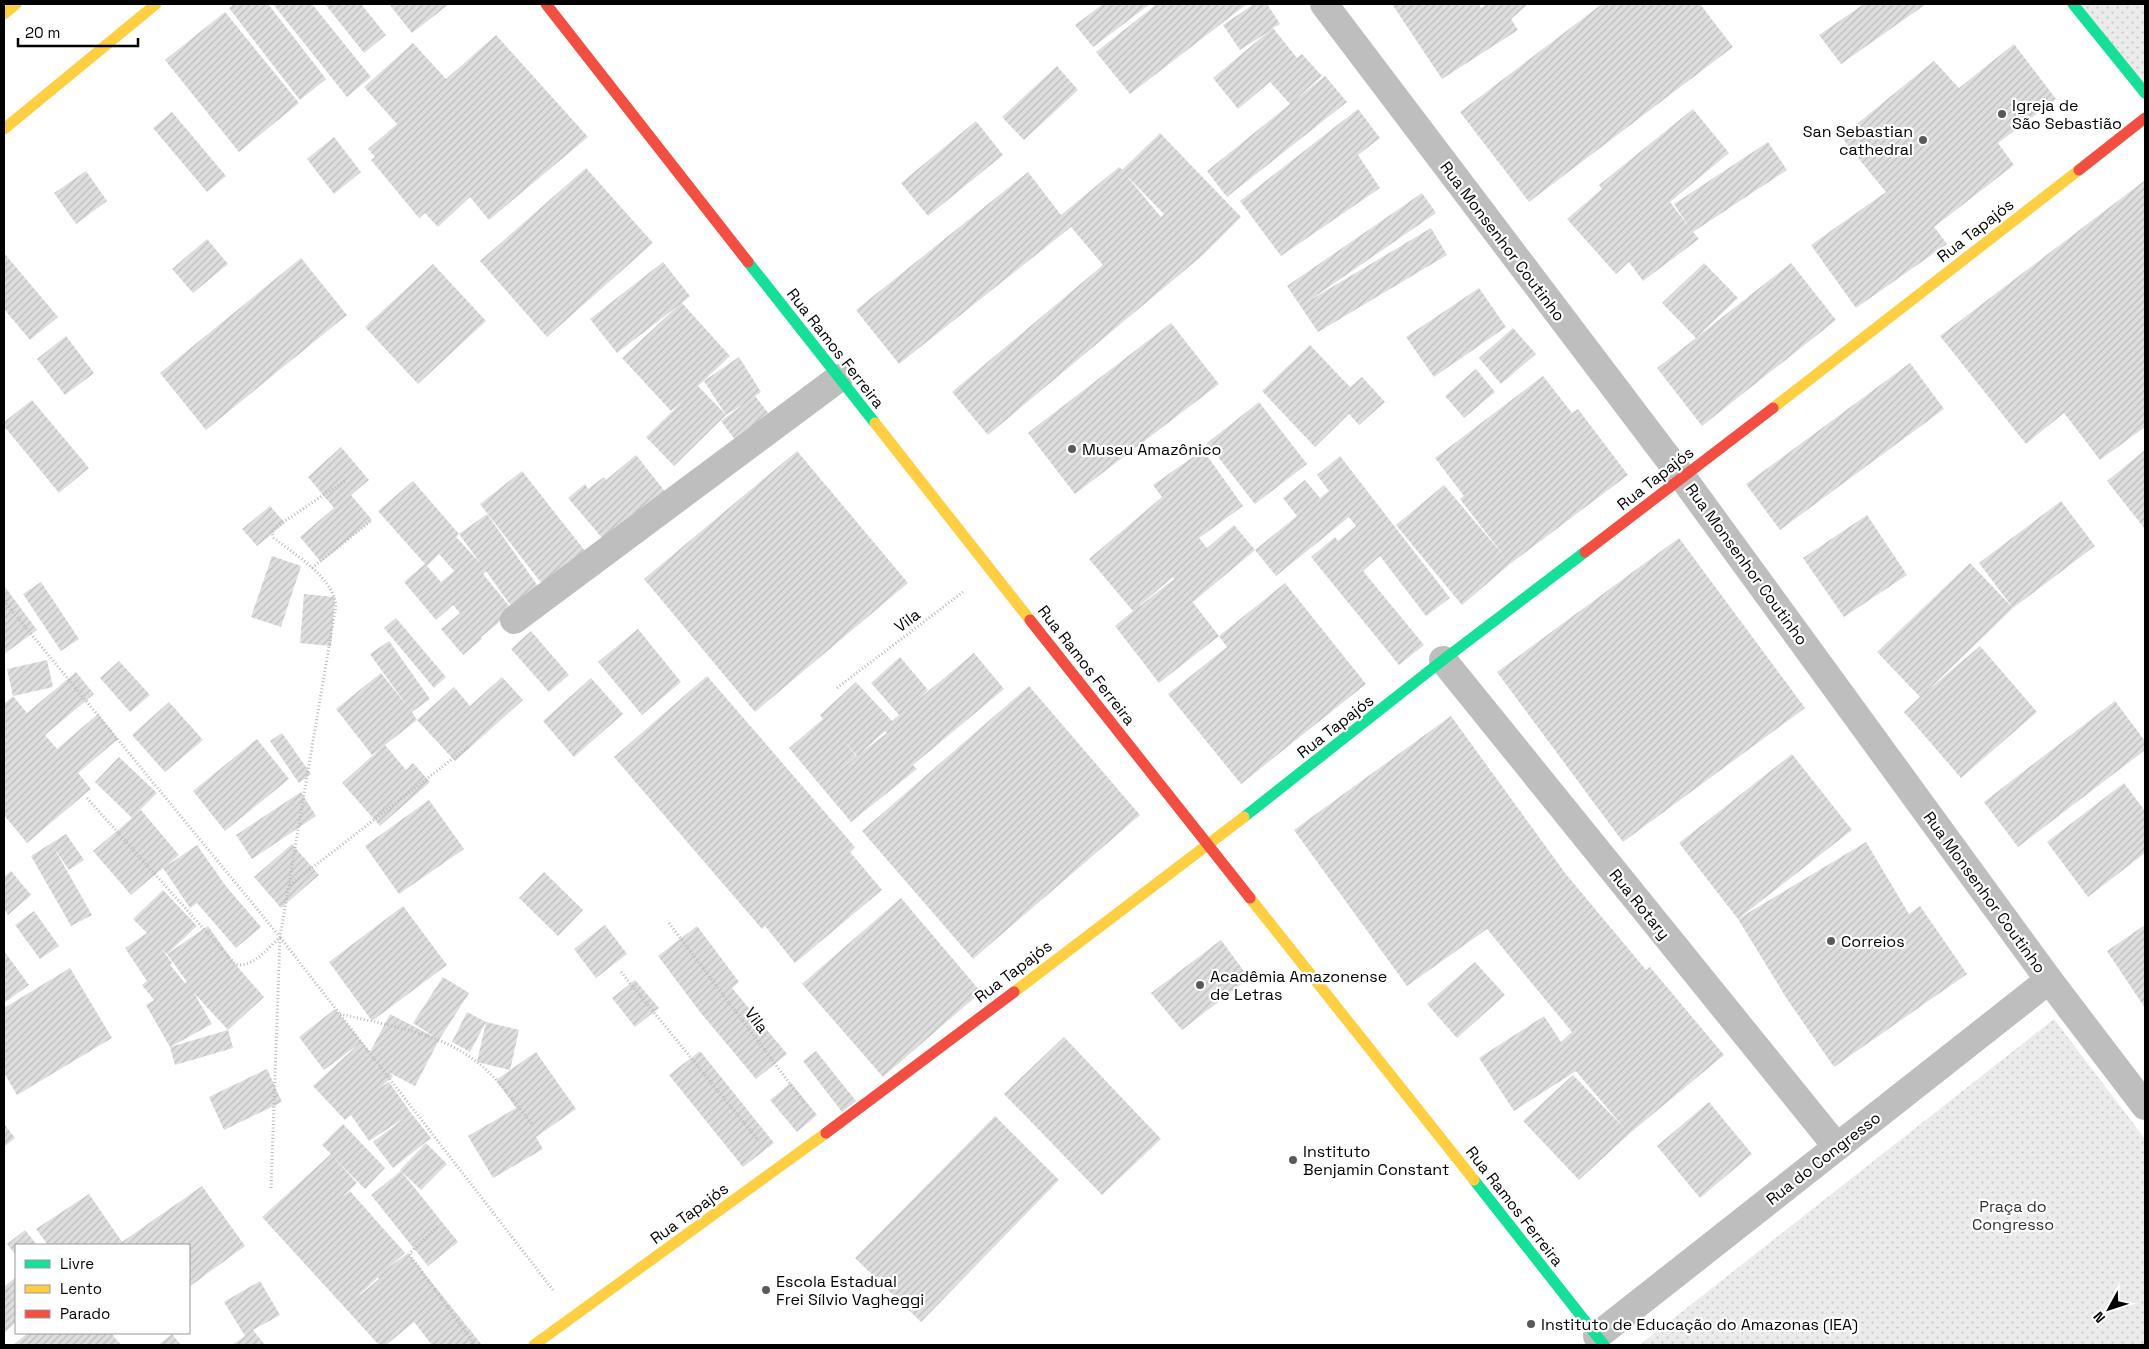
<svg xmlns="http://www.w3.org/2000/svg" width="2149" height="1349" font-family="'Space Grotesk',sans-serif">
  <defs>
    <pattern id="grass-dots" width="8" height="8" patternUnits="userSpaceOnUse" patternTransform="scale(1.25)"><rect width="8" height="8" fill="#ebebeb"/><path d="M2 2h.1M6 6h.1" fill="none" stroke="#c8c8c8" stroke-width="1.8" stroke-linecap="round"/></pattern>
    <pattern id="building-hatch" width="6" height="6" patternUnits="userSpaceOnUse" patternTransform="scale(1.25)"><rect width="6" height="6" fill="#dedede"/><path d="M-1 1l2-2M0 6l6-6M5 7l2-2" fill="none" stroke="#bdbdbd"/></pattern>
  </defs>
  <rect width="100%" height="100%" fill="#fff"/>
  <g fill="url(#grass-dots)">
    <path d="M2071,4H2145V94Z"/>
    <path d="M2054,1019L2145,1139V1345L1641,1344Z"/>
  </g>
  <g fill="url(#building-hatch)" fill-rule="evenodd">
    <path d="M234,4H268L326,79L300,100L229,8Z"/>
    <path d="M273,4H312L371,77L347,97Z"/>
    <path d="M325,4H361L386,35L364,53Z"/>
    <path d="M389,4H449L412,33Z"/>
    <path d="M1103,4H1150L1093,47L1075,25Z"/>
    <path d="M1157,4H1247L1130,94L1096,52Z"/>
    <path d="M1254,4H1267L1280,24L1273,28L1297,58L1302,54L1322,76L1295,100L1325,76L1347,102L1227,197L1207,171L1290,104L1270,82L1238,109L1213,78L1268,32L1240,50L1223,25Z"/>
    <path d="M1392,4H1479L1481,8L1487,4H1528L1511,19L1518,30L1442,79Z"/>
    <path d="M1602,4H1700L1733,47L1529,202L1460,112Z"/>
    <path d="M1864,4H1926L1841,64L1819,35Z"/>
    <path d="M225,12L299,103L239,152L165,60Z"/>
    <path d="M496,35L588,137L489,220L470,197L438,227L425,213L419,218L371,160L375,157L368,149L397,124L364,87L413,43L446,79Z"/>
    <path d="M2014,44L2056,99L1998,143L2014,165L1934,227L1947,244L1856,308L1811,245L1886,192L1841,137L1934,61L1959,88Z"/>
    <path d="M1057,66L1078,90L1024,140L1002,117Z"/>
    <path d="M1358,109L1380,138L1358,155L1380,188L1281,256L1240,201Z"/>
    <path d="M1693,109L1729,153L1670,202L1689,227L1674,204L1768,142L1787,170L1693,232L1699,239L1643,281L1629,262L1616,274L1567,219L1602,189L1599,185Z"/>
    <path d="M172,112L226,176L207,192L153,128Z"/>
    <path d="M976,121L1003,155L928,216L901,183Z"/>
    <path d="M1160,133L1241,217L1203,255L988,435L952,392L1103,265L1071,227L899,364L856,310L1028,172L1061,215L1119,167L1122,170ZM1125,174L1164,214L1161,217Z"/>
    <path d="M334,137L361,172L334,194L307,159Z"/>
    <path d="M586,168L653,243L547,337L480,261Z"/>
    <path d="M86,171L107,201L76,224L54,193Z"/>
    <path d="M2144,181L2145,427L2100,460L2064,413L2026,444L1940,336Z"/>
    <path d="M1422,193L1436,213L1307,302L1431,228L1447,255L1318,332L1287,286Z"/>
    <path d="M207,239L228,264L193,293L172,269Z"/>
    <path d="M4,253L58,317L30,340L4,309Z"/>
    <path d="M301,258L347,315L206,430L160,373Z"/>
    <path d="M663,262L690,296L682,303L730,356L698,386L726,415L674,466L646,437L683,401L671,411L622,358L679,305L617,353L590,319Z"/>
    <path d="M1704,263L1738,298L1697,337L1791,263L1836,320L1702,426L1657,368L1696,338L1662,303Z"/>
    <path d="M433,264L486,321L418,384L365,327Z"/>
    <path d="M1479,288L1506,327L1434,377L1406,337Z"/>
    <path d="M1171,323L1219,384L1075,494L1028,433Z"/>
    <path d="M1513,328L1536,354L1501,384L1479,358Z"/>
    <path d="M66,336L94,373L65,395L37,359Z"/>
    <path d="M1310,345L1350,387L1362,377L1385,402L1359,425L1349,414L1315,447L1262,391Z"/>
    <path d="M739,357L761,392L755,396L773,419L739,445L721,421L744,404L726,415L704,381Z"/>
    <path d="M1910,363L1944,409L1780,530L1746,484Z"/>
    <path d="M1476,369L1495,392L1464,418L1445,396Z"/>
    <path d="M1543,376L1572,413L1578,409L1628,475L1510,564L1462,605L1396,525L1444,485L1504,556L1460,499L1464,496L1435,458Z"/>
    <path d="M32,400L89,468L59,493L4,426V422Z"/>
    <path d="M1259,402L1307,464L1255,504L1207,443Z"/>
    <path d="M341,447L369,480L351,495L372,520L321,562L300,537L334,508L308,477Z"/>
    <path d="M1203,450L1243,506L1199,538L1207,548L1234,525L1255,550L1297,516L1283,498L1305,480L1320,498L1329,491L1317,475L1340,456L1450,598L1426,616L1380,556L1363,571L1424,645L1399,665L1311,557L1335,537L1338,541L1356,526L1349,517L1276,576L1255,550L1193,602L1184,591L1219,636L1159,683L1115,626L1133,611L1089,559L1162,497L1153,485ZM1173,577L1174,579L1140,606V605Z"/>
    <path d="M2145,450V529L2107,481Z"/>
    <path d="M797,451L908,583L755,712L644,579Z"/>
    <path d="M636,455L667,494L609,546L568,498L585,484L588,489L604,477L606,480Z"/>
    <path d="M522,471L589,556L546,589L480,504Z"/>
    <path d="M413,481L459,534L456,537L481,564L459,534L487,514L540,589L481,637L482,639L463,655L441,629L460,613L453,605L436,620L404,582L425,564L378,511ZM439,554L454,571L441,582L427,566ZM486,571L511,606L510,607L483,574Z"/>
    <path d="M2061,501L2095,546L2013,608L1979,563Z"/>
    <path d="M270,506L285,523L257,546L242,529Z"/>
    <path d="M1867,515L1907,575L1844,617L1803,558Z"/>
    <path d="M1679,538L1805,708L1623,842L1497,672Z"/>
    <path d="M272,556L301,566L281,627L251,617Z"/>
    <path d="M1970,563L2013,608L1927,691L1980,646L2037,712L1961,778L1904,712L1920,697L1877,652Z"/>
    <path d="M41,582L79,639L61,651L23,594Z"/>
    <path d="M1285,583L1366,684L1241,784L1168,694L1227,647L1219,636Z"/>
    <path d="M5,587L37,630L4,654V588Z"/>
    <path d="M304,594L335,597L331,646L300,643Z"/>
    <path d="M396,618L446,677L434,688L384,628Z"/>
    <path d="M638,629L681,682L642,715L598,662Z"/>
    <path d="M531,631L569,675L549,692L511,649Z"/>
    <path d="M389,641L430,699L412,712L417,720L385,745L406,770L413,763L430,782L380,826L342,783L380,749L372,755L336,709L381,673L407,706L370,654Z"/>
    <path d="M974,653L1004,689L913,765L917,769L851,822L789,748L823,719L820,715L856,682L892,721L899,715L871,683L900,657L928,690L919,699ZM885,731L887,733L861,753ZM843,740L857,756L837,773L856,756Z"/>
    <path d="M47,660L53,687L13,696L7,669Z"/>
    <path d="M119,661L150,695L130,712L100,678Z"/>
    <path d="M76,672L94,694L45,735L57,749L98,714L118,739L78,773L91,789L27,843L4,815V704L13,696L27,713Z"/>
    <path d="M707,676L855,847L850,852L882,890L795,963L765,926L762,929L614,757Z"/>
    <path d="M502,677L523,700L455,761L417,720L454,687L470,706Z"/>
    <path d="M591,678L623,714L574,757L543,721Z"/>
    <path d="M1029,686L1140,815L973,959L862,831Z"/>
    <path d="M2115,701L2145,741V750L2018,847L1984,802Z"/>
    <path d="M169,702L203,740L165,772L132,735Z"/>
    <path d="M1451,716L1565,873L1646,970L1650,967L1724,1055L1629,1134L1579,1180L1523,1121L1573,1075L1624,1128L1576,1071L1514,1111L1479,1058L1544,1016L1561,1042L1572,1032L1487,929L1407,986L1294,830Z"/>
    <path d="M282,733L311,774L299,783L270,741Z"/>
    <path d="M257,739L289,779L225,831L193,791Z"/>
    <path d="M1792,754L1852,830L1738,919L1866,842L1909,914L1920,906L1967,974L1834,1067L1787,999L1738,919L1679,843Z"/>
    <path d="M119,757L157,793L134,816L141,810L179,855L165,867L197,845L225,885L261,927L236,948L197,903L190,908L163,868L131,895L93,851L132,818L95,782Z"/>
    <path d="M2124,783L2145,811V853L2088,897L2047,842Z"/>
    <path d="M301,792L316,816L252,859L236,835Z"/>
    <path d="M429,800L464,849L399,894L365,846Z"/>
    <path d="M66,834L84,860L69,870L54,848L92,915L71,926L31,856Z"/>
    <path d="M292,844L319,875L281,908L254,877Z"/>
    <path d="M11,871L31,895L8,915L4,909V877Z"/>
    <path d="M544,872L583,910L558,936L519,898Z"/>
    <path d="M163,890L197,926L167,954L162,949L172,963L170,965L185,983L187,982L167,954L208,926L235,964L264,997L228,1030L194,993L212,1024L170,1047L146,1005L154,1000L142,985L147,981L125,948L147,933L133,919Z"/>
    <path d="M901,898L981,992L883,1077L802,984Z"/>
    <path d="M403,906L447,965L372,1021L329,962Z"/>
    <path d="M34,911L59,946L40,959L15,925Z"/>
    <path d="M605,925L627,954L596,978L574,949Z"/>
    <path d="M2145,925V1008L2107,951Z"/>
    <path d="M697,926L739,982L732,988L787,1054L756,1079L700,1012L658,956Z"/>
    <path d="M1221,940L1249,978L1182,1030L1151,993Z"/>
    <path d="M4,951L29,985L4,1003Z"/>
    <path d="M1475,962L1505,995L1457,1038L1427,1004Z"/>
    <path d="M70,968L112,1038L17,1095L4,1073V1008Z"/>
    <path d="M443,977L469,993L439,1040L415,1086L388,1072L393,1076L380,1088L389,1082L411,1113L431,1138L393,1168L373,1142L406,1117L369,1141L351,1115L345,1120L313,1086L359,1044L324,1070L299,1037L335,1009L370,1052L390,1014L436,1038L413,1023Z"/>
    <path d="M635,980L659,1008L635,1027L612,998Z"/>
    <path d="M467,1012L486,1022L519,1030L510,1070L477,1062L486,1022L470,1052L452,1042Z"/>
    <path d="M228,1030L233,1048L175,1065L170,1047Z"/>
    <path d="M1064,1037L1161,1139L1102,1195L1004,1094Z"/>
    <path d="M700,1051L774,1143L743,1167L669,1075Z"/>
    <path d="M816,1051L856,1101L842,1112L803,1061Z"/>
    <path d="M536,1052L576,1109L536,1137L543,1149L493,1178L468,1136L516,1108L496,1080Z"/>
    <path d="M267,1069L282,1102L224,1130L209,1097Z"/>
    <path d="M791,1083L817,1115L797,1132L770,1100Z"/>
    <path d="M1709,1102L1752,1154L1700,1198L1657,1146Z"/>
    <path d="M995,1116L1059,1180L921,1322L855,1258Z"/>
    <path d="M4,1124L15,1138L4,1147Z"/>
    <path d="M343,1124L385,1168L365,1189L334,1158L357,1183L341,1198L350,1191L405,1253L384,1271L408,1253L482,1345H432L414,1322L386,1345H379L262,1217L331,1154L322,1145ZM378,1277L379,1279L355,1299Z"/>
    <path d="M426,1143L447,1164L421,1190L400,1170Z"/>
    <path d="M401,1171L458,1242L428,1266L371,1195Z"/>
    <path d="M202,1186L245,1246L189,1287V1245H48L36,1229L89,1194L122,1242Z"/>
    <path d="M25,1230L37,1245H16V1255L7,1244Z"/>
    <path d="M16,1277V1322L4,1333V1287Z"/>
    <path d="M260,1281L280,1315L253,1330L265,1345H232L245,1336L224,1302Z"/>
    <path d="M28,1333H111L121,1345H13Z"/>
    <path d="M172,1334L181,1345H158Z"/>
  </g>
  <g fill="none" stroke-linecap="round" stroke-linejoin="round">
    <g stroke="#b9b9b9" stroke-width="3" stroke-dasharray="1 2.5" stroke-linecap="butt">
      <path d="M312,568L372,520"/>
      <path d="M4,601L280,937"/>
      <path d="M837,688L963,592"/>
      <path d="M87,798L235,964C252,969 268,948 280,937L336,605C332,576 295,555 274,538L272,533L276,527L346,480"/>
      <path d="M290,885L469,746"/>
      <path d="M669,923L806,1105"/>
      <path d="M621,972L758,1140"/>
      <path d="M340,1014C386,1025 438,1032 477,1062C499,1079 516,1104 533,1125"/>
      <path d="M271,1188L280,937L553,1290"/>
      <path d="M437,1227L410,1253L412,1258L475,1345"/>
    </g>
    <g stroke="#bebebe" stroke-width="28">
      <path d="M1324,4L1683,478L2049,980L2145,1106"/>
      <path d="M514,620L839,378"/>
      <path d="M1443,660L1837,1147"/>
      <path d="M1597,1336L2049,980"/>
    </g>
    <g stroke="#16e098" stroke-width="11">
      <path d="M2073,4L2145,93"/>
      <path d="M748,262L875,423"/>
      <path d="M1244,817L1443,660L1585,552"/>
      <path d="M1474,1180L1604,1345"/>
    </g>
    <g stroke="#ffcf43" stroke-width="11">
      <path d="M4,14L16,4"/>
      <path d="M4,129L156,4"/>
      <path d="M1773,408L2079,170"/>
      <path d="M875,423L1030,620"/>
      <path d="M1250,898L1474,1180"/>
      <path d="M1014,992L1244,817"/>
      <path d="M534,1345L826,1133"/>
    </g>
    <g stroke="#f24e42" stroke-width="11">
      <path d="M546,4L748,262"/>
      <path d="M2079,170L2145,118"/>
      <path d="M1585,552L1773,408"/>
      <path d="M1030,620L1250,898"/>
      <path d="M826,1133L1014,992"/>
    </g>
  </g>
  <g fill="#595959" stroke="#fff" stroke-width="2">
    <circle cx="2002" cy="114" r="5"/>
    <circle cx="1923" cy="140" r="5"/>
    <circle cx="1072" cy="449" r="5"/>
    <circle cx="1831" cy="941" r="5"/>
    <circle cx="1200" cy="985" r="5"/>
    <circle cx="1293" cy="1160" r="5"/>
    <circle cx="766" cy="1290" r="5"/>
    <circle cx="1531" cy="1324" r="5"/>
  </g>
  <g text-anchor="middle" stroke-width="4.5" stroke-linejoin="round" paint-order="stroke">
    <g font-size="16" fill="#000" stroke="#fff" text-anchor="start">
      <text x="2012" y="111">Igreja de<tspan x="2012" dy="18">São Sebastião</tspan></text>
      <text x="1913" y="137" text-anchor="end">San Sebastian<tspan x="1913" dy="18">cathedral</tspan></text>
      <text x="1082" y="455">Museu Amazônico</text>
      <text x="1841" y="947">Correios</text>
      <text x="1210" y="982">Acadêmia Amazonense<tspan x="1210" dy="18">de Letras</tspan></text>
      <text x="1303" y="1157">Instituto<tspan x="1303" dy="18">Benjamin Constant</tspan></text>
      <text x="776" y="1287">Escola Estadual<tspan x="776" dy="18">Frei Sílvio Vagheggi</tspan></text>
      <text x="1541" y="1330">Instituto de Educação do Amazonas (IEA)</text>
    </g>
    <g font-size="16" fill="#000" stroke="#fff">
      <text transform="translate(1975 230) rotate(-38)" y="6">Rua Tapajós</text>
      <text transform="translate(1503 241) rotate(53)" y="6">Rua Monsenhor Coutinho</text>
      <text transform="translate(836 348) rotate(52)" y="6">Rua Ramos Ferreira</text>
      <text transform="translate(1655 478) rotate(-38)" y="6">Rua Tapajós</text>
      <text transform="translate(1747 564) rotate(54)" y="6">Rua Monsenhor Coutinho</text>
      <text transform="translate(907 620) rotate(-37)" y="6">Vila</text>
      <text transform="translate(1087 665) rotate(52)" y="6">Rua Ramos Ferreira</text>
      <text transform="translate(1335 726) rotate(-38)" y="6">Rua Tapajós</text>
      <text transform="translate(1985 892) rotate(54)" y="6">Rua Monsenhor Coutinho</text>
      <text transform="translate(1640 904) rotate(51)" y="6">Rua Rotary</text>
      <text transform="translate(1013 971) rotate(-37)" y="6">Rua Tapajós</text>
      <text transform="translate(757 1020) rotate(53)" y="6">Vila</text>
      <text transform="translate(1823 1158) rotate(-38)" y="6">Rua do Congresso</text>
      <text transform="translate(1515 1206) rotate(52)" y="6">Rua Ramos Ferreira</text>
      <text transform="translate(689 1213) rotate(-36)" y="6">Rua Tapajós</text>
    </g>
    <g font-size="16" fill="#313131" stroke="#fff">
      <text x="2013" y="1212">Praça do<tspan x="2013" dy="18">Congresso</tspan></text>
    </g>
  </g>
  <rect width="2149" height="1349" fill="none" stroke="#000000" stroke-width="10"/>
  <rect x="15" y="1244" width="175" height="90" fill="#ffffff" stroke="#999999"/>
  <rect x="25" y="1260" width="25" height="8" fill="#16e098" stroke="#999999"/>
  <text x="60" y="1269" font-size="15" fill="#000000">Livre</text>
  <rect x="25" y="1285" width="25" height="8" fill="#ffcf43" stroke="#999999"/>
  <text x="60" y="1294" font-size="15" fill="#000000">Lento</text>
  <rect x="25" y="1310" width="25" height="8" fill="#f24e42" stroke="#999999"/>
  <text x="60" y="1319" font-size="15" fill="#000000">Parado</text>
  <g transform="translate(2109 1309) rotate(230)" stroke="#ffffff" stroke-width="4" paint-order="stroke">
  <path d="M0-4L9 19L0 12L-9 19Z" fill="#000000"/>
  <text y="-8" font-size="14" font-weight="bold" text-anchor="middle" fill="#000000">N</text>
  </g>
  <path d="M18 38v8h120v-8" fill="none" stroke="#000000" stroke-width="2.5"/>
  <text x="25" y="38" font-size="15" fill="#000000" stroke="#ffffff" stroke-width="4" paint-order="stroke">20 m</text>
</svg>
